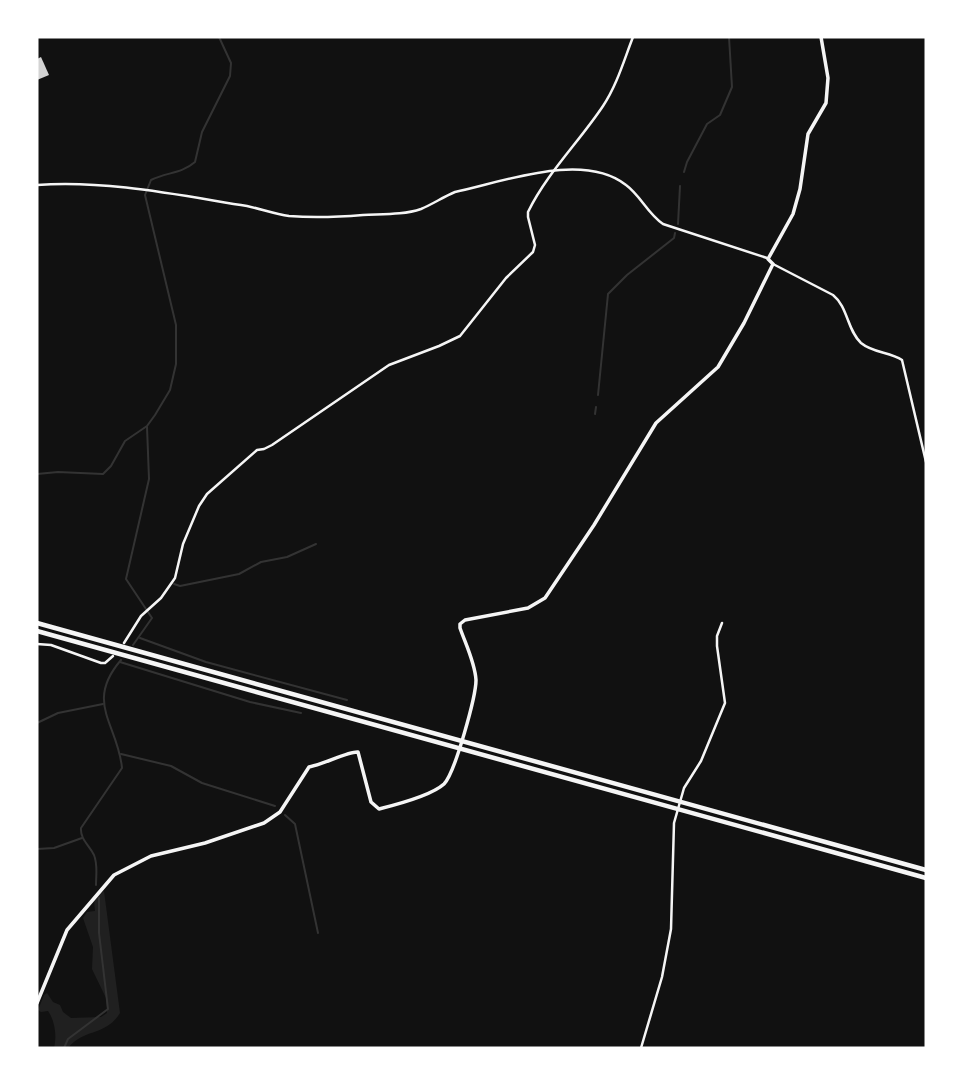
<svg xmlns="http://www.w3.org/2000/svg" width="963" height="1085" font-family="Signika,sans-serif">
  <rect width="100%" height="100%" fill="#111"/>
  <path fill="#202020" d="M104,891L120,1013C105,1037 84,1028 68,1048H54C57,1036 55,1021 48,1011L41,1012L38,1010L44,995L47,993L53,1002L60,1005L63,1012L71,1018L101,1017L107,1013L106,998L92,969L93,947L83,918L87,912L95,911L94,900Z"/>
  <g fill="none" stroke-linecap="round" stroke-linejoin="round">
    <g stroke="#333" stroke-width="2">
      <path d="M684,172L687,162L707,124L720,115L732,87L729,37"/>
      <path d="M678,224L680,186"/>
      <path d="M598,395L608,294L627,275L674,238L675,233"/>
      <path d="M595,414L596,407"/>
      <path d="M37,474L58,472L103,474L111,466L125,441L147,426L155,415L170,390L176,364V325L145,195L151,180C167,172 181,174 195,162L202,132L230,76L231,63L219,37"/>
      <path d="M174,584L180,586L239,574L261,562L287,557L316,544"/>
      <path d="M140,638L206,662L347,700"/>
      <path d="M133,645L152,618L126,579L149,479L147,427"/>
      <path d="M120,662L250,702L301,713"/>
      <path d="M37,723L58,713L103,704"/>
      <path d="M121,754L171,766L202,783L275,806"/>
      <path d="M285,815L295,824L318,933"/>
      <path d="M37,849L54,848L82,838"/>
      <path d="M96,885C96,874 98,865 94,855C89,845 80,839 81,828L122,768C118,724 84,703 121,660"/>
      <path d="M64,1048L68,1039L108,1009L99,933V898"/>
    </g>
  </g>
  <path fill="#d3d3d3" d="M41,57L49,75L37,80V59Z"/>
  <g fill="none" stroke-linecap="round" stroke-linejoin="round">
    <g stroke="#f5f5f5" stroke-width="2.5">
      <path d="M37,185C107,180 178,195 247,206C261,209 275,214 289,216C313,218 339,217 363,215C382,214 404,215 421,209C433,204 443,197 455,192C503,182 583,151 626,185C641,196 647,213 663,224L767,258"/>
      <path d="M773,264L833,295C848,307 847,330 861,343C873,353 890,352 902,360L926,462"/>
      <path d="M124,643L141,616L161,598L175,578L183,544L199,506L207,494L257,450L264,449L272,445L389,365L439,346L460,336L506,278L533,252L535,245L528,217V212C547,173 579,142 603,106C617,85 624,60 633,37"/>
      <path d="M37,644L51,645L101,663H105L113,656"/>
      <path d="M641,1048L662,977L671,929L674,823L684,788L701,761L725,703L717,646V636L722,623"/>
    </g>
    <path stroke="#f5f5f5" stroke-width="3.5" d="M37,1003L67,930L114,875L151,856L205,843L264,823L280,812L309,767C324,764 349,751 358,752L371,802L379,809C395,805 432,795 444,784C455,773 476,696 476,680C475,663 466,645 460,628V624L465,620L528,608L545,598L594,525L656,423L718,367L744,323L773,264L768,259L793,214L800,189L808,134L826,103L828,78L821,37"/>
    <g stroke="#f5f5f5" stroke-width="4.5">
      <path d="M37,623L926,870"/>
      <path d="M37,631L926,878"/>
    </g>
  </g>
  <rect width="963" height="1085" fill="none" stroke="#ffffff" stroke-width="77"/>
</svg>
